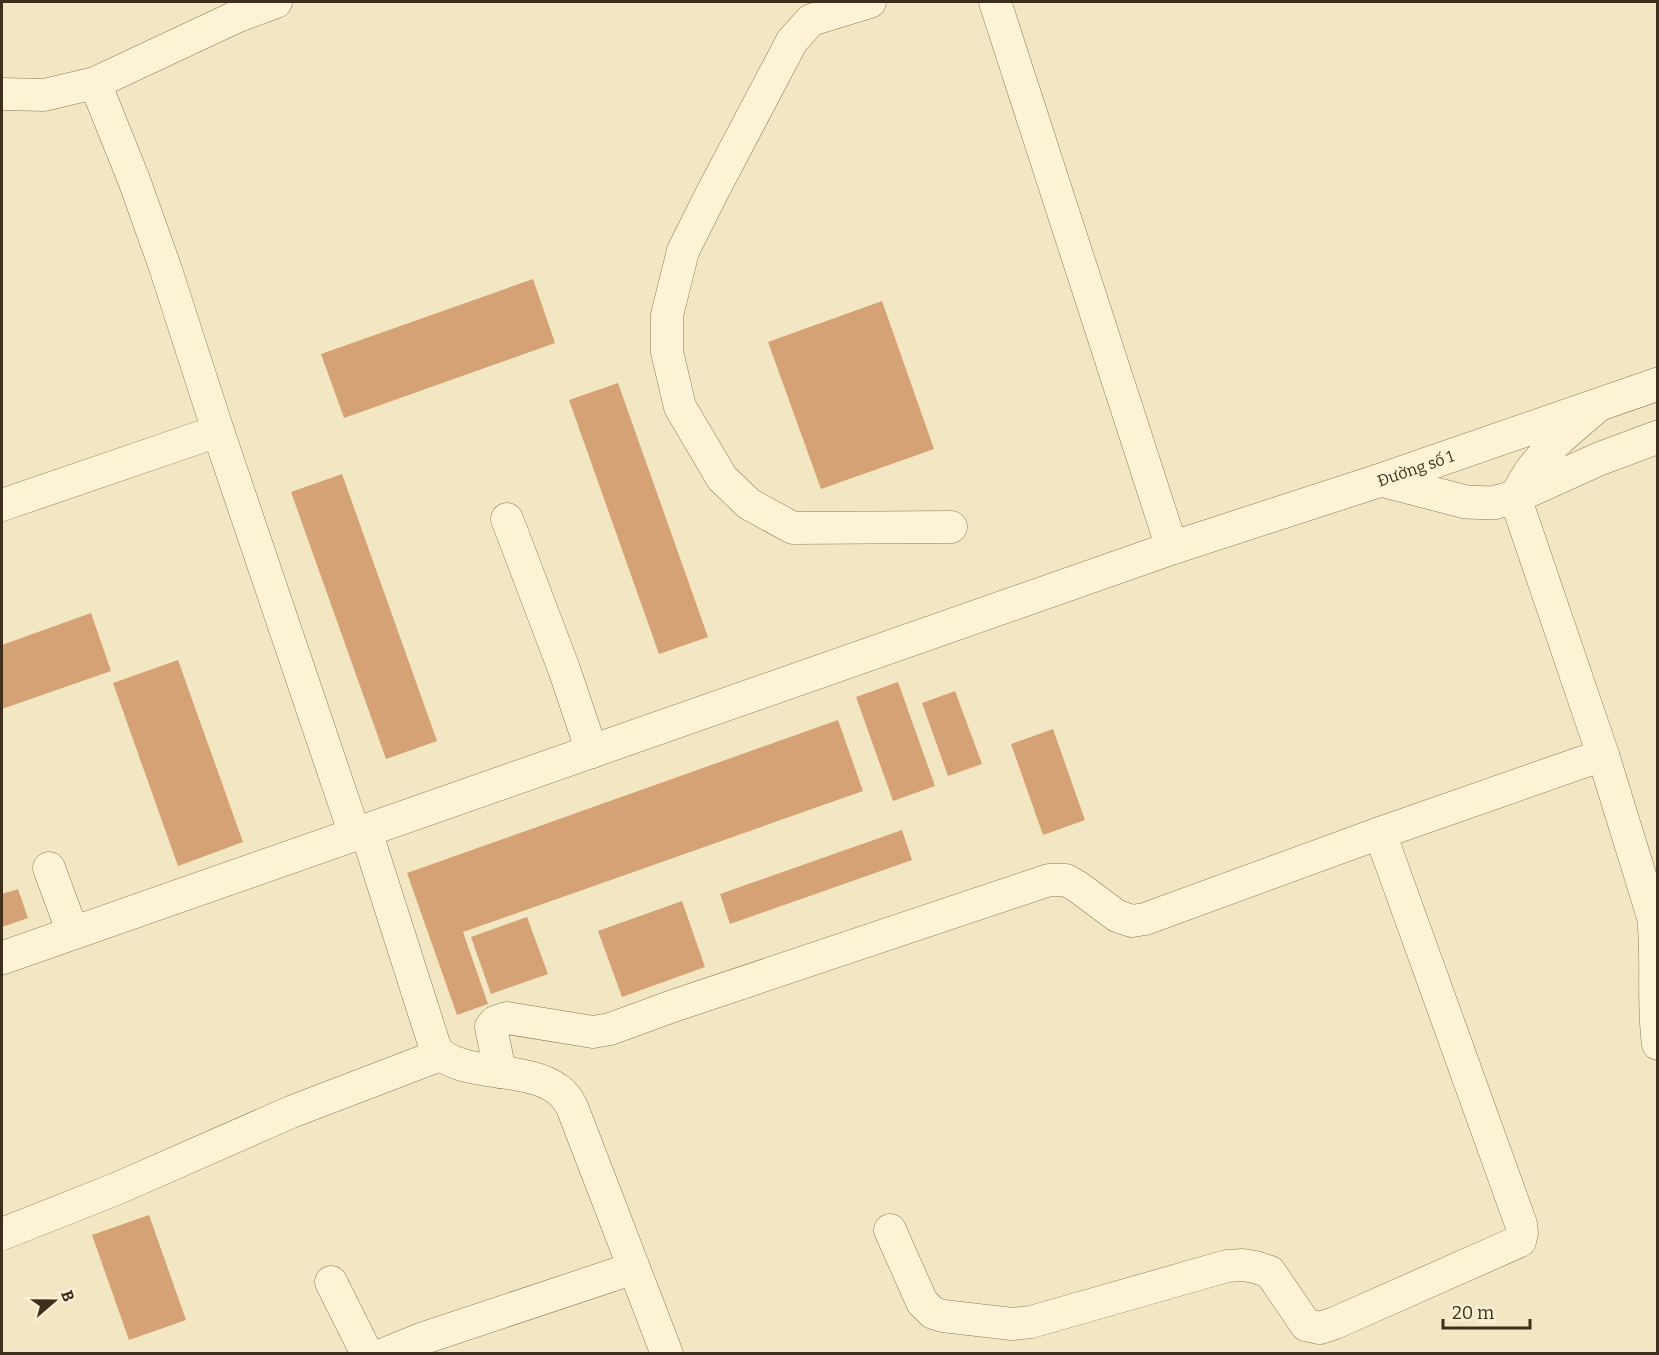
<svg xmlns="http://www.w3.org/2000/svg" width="1659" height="1355" font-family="Bitter,serif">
  <rect width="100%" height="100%" fill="#f3e7c3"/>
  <g fill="#d5a275">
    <path d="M533,279L555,343L344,418L321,354Z"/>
    <path d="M882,301L934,449L821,489L768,342Z"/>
    <path d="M618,383L708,637L659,654L569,400Z"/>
    <path d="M342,474L437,741L386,759L291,492Z"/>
    <path d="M91,613L111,671L2,709V645Z"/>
    <path d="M178,660L243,842L178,866L113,683Z"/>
    <path d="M898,682L935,786L893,801L856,697Z"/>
    <path d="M955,691L982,764L948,776L922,703Z"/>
    <path d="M838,720L863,791L463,932L488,1004L457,1015L407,873Z"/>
    <path d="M1053,729L1085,820L1043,835L1011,744Z"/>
    <path d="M902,830L912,860L730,924L720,894Z"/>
    <path d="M18,889L28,918L2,927V894Z"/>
    <path d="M682,901L705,967L622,997L598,931Z"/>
    <path d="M527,917L548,974L491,994L471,937Z"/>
    <path d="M149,1215L186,1320L129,1340L92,1235Z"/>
  </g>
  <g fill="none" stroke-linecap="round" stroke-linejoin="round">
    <defs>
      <g id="minor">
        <path d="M870,2L811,20L792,41L712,193L683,251L667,315V352L680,407L722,478L749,504L793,528L951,527"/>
        <path d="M995,2L1172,548"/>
        <path d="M95,83L134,180L165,267L218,431L355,835"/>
        <path d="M2,94L44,95L95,83L238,16L276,2"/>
        <path d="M1599,405C1575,426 1548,446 1529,473C1524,480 1520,489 1515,497L1603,755L1653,917C1658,959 1652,1001 1658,1044"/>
        <path d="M2,505L218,431"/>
        <path d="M507,519L564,669L592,752"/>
        <path d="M366,831L436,1050C459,1077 528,1066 557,1089C564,1093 568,1100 572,1107L667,1354"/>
        <path d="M49,868L73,933"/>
        <path d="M500,1072L491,1027L495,1022L507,1018L593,1032L610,1029L673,1006L1049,880H1066L1078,887L1117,916L1132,921L1145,919L1380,833L1603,755"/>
        <path d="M890,1230L922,1302L933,1313L943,1316L1012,1324L1031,1322L1227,1266L1243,1265L1255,1267L1270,1272L1306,1325L1320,1328L1335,1323L1520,1241L1522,1233L1521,1224L1380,833"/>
        <path d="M2,1234L116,1189L291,1112L440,1055"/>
        <path d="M331,1282L367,1354"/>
        <path d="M384,1354L421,1339L634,1268"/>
      </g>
      <g id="tertiary">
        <path d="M1381,480L1466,502L1493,503L1515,497L1599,459L1658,437"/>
        <path id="s1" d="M2,958L1172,548L1381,480L1658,384"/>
      </g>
    </defs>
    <use href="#minor" stroke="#8f7857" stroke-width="33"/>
    <use href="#tertiary" stroke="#8f7857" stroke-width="34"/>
    <use href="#minor" stroke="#fcf3d7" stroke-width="32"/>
    <use href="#tertiary" stroke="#fcf3d7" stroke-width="33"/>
  </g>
  <g text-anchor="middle" stroke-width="6" stroke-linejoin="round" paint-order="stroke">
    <g font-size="16" fill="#3e2f1d" stroke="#f9f0d3">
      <text dy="6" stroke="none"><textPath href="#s1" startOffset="1496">Đường số 1</textPath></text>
    </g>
  </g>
  <rect width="1659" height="1355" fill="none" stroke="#3e2f1d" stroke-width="6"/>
  <g transform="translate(54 1301) rotate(70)" stroke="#f9f0d3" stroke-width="4.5" paint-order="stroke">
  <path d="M0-4.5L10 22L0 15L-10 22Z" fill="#3e2f1d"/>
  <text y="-9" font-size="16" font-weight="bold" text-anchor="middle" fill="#3e2f1d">B</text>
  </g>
  <path d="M1443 1319v9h87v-9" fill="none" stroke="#3e2f1d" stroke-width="3"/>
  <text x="1452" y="1319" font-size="18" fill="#3e2f1d" stroke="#f9f0d3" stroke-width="4.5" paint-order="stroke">20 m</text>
</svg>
